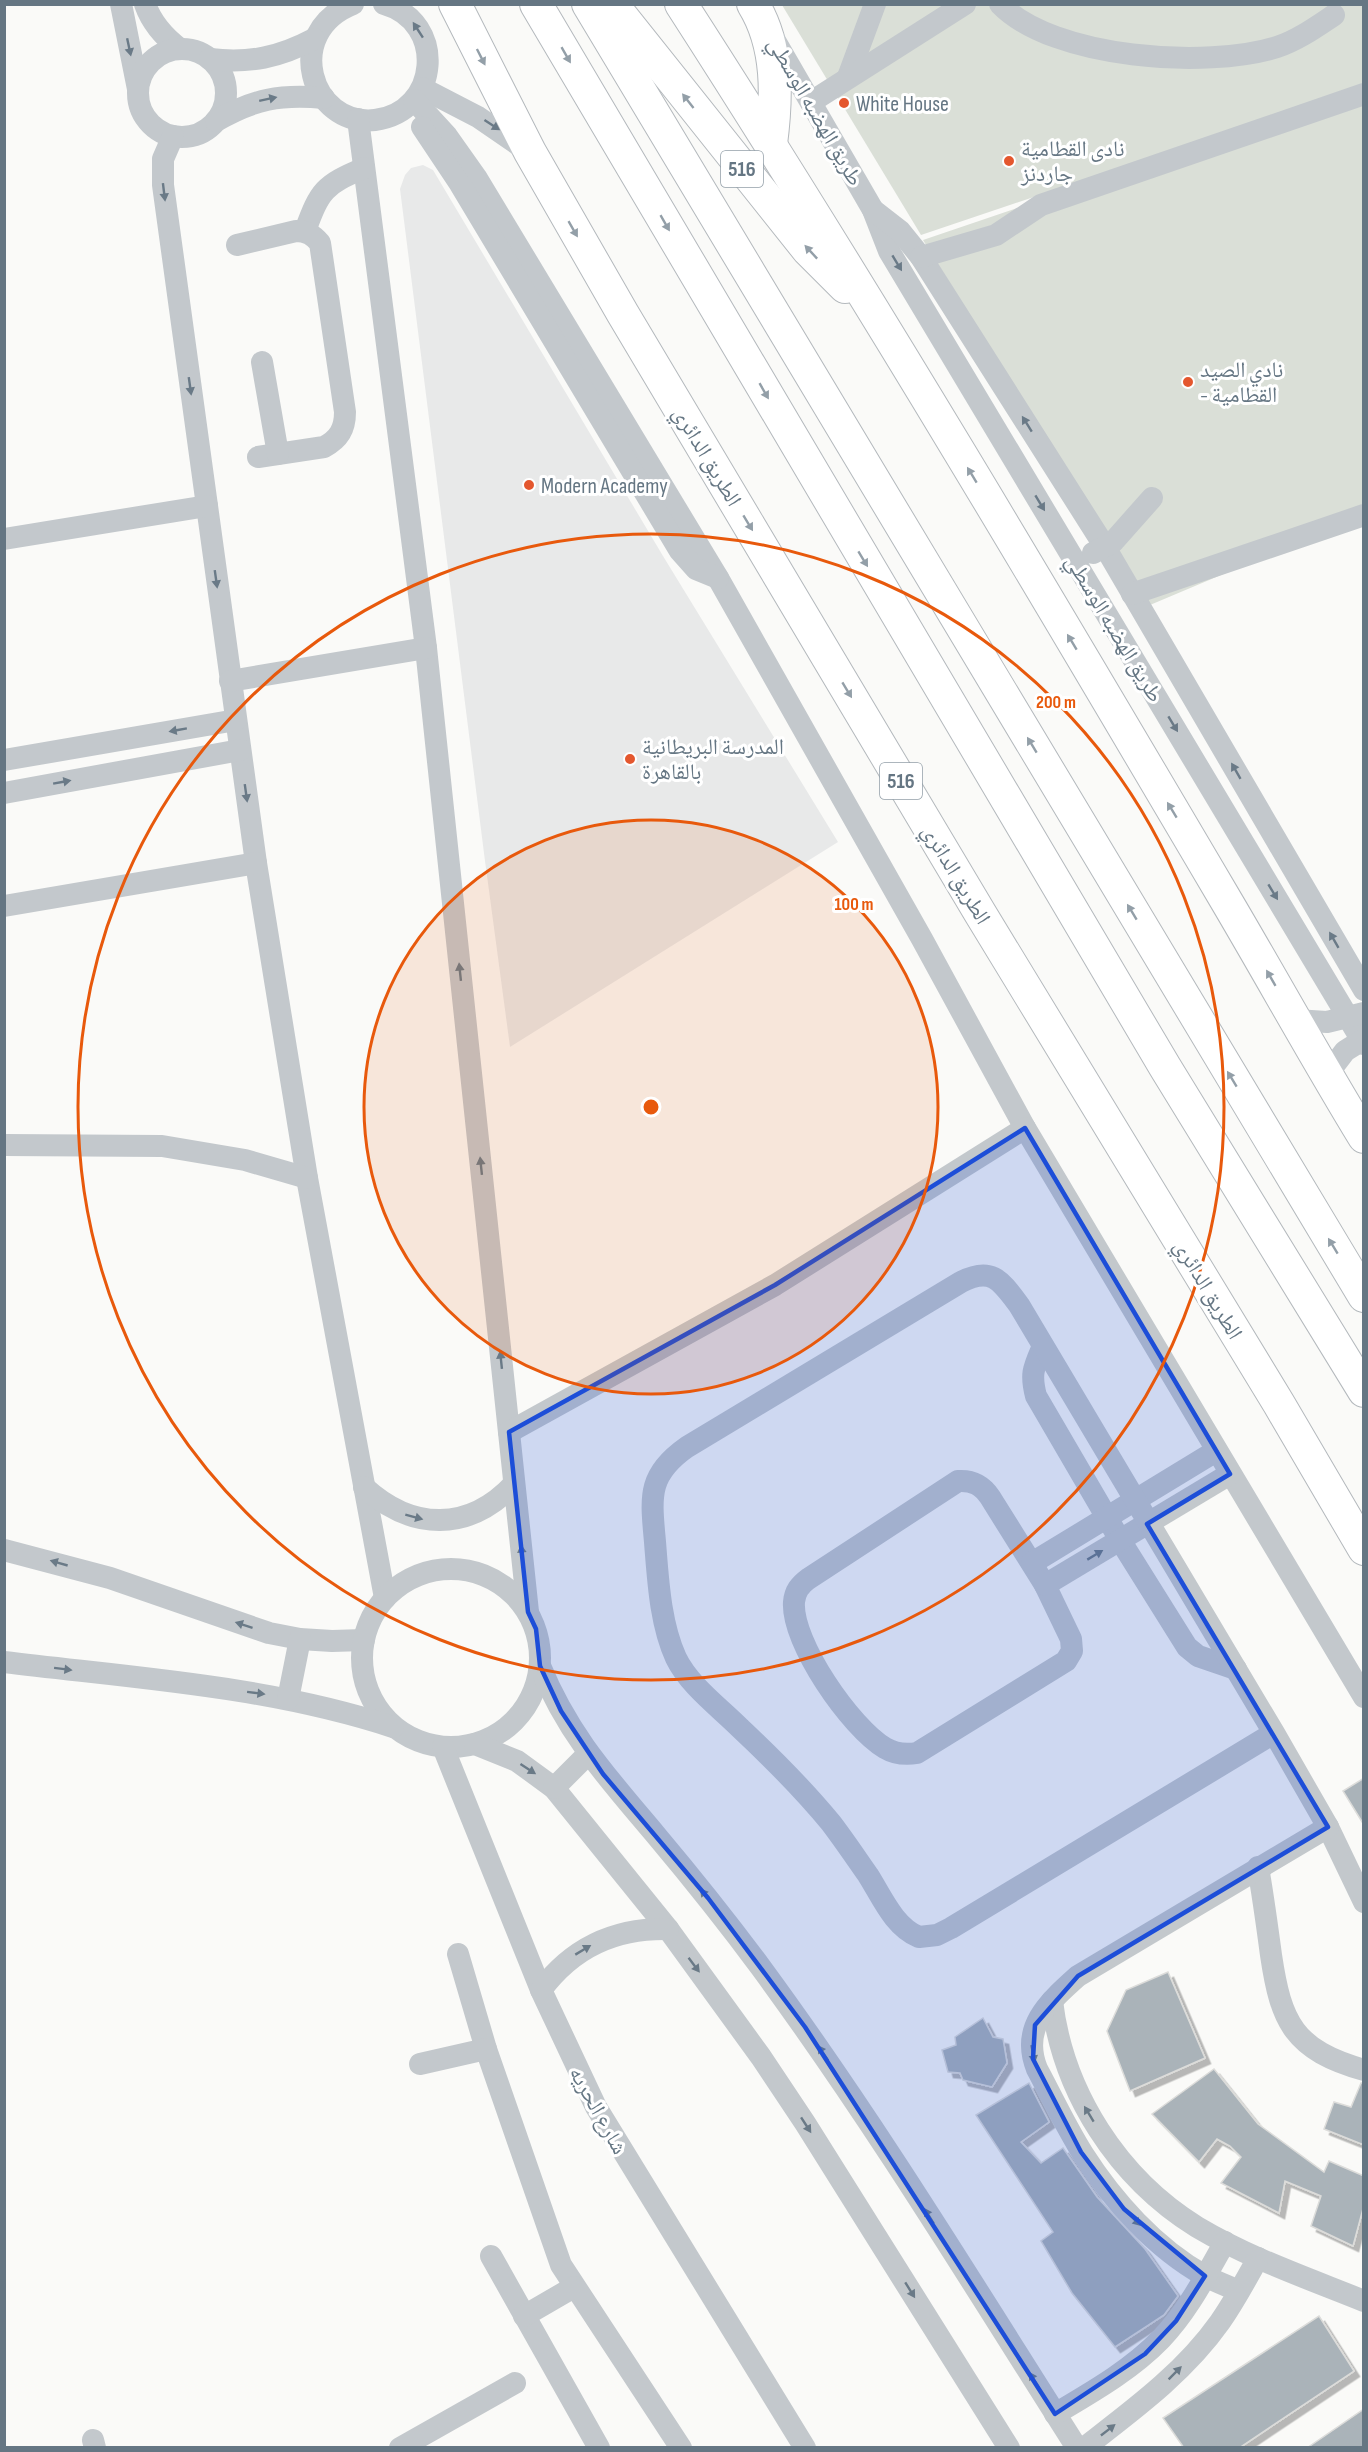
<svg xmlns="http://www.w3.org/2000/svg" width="1368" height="2452" font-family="'Sofia Sans Condensed','Noto Naskh Arabic',sans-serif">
  <defs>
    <filter id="shadow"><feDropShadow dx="5.5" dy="5.5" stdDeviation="0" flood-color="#0004"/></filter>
  </defs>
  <rect width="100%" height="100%" fill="#fafaf8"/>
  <path fill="#e8e9e9" d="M423,165L433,170L663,556L838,842L510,1047L485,861L400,189L405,175L411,168Z"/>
  <g fill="#dadfd7">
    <path d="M782,5H1363V86L921,235Z"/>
    <path d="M1363,91V525L1240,567L1150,605L923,240Z"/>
  </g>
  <g fill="#aab3b9" stroke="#dcdcda" stroke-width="1.5" filter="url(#shadow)">
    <path d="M1364,1778V1825L1343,1791Z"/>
    <path d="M1168,1972L1205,2058L1130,2091L1107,2031L1126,1990Z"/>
    <path d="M983,2018L993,2037L1003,2039L1007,2063L992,2087L963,2080L960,2073L948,2072L942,2050L956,2045L955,2037Z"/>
    <path d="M1214,2069L1258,2124L1324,2172L1329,2161L1364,2176V2205L1353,2246L1311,2226L1321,2196L1285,2181L1279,2213L1221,2183L1241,2157L1230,2146L1217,2139L1199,2162L1152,2114Z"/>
    <path d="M1029,2083L1049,2122L1021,2142L1041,2163L1063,2148L1097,2197L1145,2249L1178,2296L1164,2315L1115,2347L1072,2293L1041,2241L1053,2232L976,2115Z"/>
    <path d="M1361,2083H1364V2145L1324,2129L1334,2102L1351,2107Z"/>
    <path d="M1319,2316L1354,2371L1239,2448H1184L1163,2418Z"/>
    <path d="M1364,2409V2448H1307Z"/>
  </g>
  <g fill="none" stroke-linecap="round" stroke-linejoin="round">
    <defs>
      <g id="highway">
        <path d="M455,4L530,152L623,314L980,913L1279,1404L1364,1549"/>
        <path d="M536,4L1165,1067L1364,1391"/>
        <path d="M588,4L1364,1296"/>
        <path d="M612,4L808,250L845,287"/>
        <path d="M681,4C871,299 1049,600 1227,902C1273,980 1317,1060 1364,1137"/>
        <path d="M753,4C779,46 777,98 771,144"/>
      </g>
    </defs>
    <use href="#highway" stroke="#b4b9bd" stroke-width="34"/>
    <g stroke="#c3c8cc" stroke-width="22">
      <path d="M121,4L138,89"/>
      <path d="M145,4C152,24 164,37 180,49"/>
      <path d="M353,4C282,32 310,127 375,120C440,112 447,22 384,4"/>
      <path d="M1000,4C1053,59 1208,69 1277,47C1298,40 1316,27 1334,15"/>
      <path d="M774,39L873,210L889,251L1364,1044"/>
      <circle cx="182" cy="93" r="44"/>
      <path d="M210,59C249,64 280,57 314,39"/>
      <path d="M848,77L875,4"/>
      <path d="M422,88L478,117L526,150"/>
      <path d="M414,100L447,136L476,177L718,578L922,939L1025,1128L1364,1697"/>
      <path d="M811,102L965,4"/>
      <path d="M358,119L426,648L528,1612"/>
      <path d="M216,121C254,99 280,94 324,98"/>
      <path d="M422,127L460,184L680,551L696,569L718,578"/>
      <path d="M173,136L163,159V185L256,863L307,1178L385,1598"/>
      <path d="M873,210L900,231L921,257L1105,547L1364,990"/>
      <path d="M305,231C320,190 324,185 364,168"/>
      <path d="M237,245L296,231C307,231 313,235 320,243L345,412C345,429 339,439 324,447L258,457"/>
      <path d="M921,257L996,235L1041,205L1364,94"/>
      <path d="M262,362L278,454"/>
      <path d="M4,539L207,506"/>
      <path d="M1093,553L1113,542L1152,498"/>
      <path d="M1132,594L1364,515"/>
      <path d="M230,681L426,648"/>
      <path d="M4,760L236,720"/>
      <path d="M4,793L240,750"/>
      <path d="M4,906L256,863"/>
      <path d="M1295,1020L1327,1022L1364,1013"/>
      <path d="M1326,1076L1345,1051L1364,1039"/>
      <path d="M4,1145L162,1146L245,1160L307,1178"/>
      <path d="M1043,1346C1034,1367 1030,1373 1036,1396L1120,1540L1187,1647L1198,1656L1236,1669"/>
      <path d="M509,1432L775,1285L1025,1128"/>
      <path d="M958,1481C973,1480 982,1485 990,1497L1045,1585L1071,1639L1072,1651L1066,1661L917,1753C905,1755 895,1754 885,1748C851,1728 791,1642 794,1602C795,1591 800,1585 808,1579Z"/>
      <path d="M364,1487C412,1531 469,1532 514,1484"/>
      <path d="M4,1550L110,1578L269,1633L300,1639L332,1641L364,1640"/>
      <path d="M1032,1563L1216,1451"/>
      <circle cx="451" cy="1658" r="89"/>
      <path d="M1045,1585L1230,1474"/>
      <path d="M4,1662C135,1678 268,1686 393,1727"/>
      <path d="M540,1666C568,1735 608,1778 655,1834C692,1878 728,1923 762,1969C875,2123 974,2286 1077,2448"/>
      <path d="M288,1699L300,1639"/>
      <path d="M1274,1733L951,1928L937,1935L919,1937C894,1927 882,1897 868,1875C856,1858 844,1840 831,1823C803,1789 772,1758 740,1728C719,1707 689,1685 676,1658C660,1623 658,1579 655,1542C651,1497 647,1475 687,1447L961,1282C992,1266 1001,1281 1019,1305L1274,1733L1328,1827L1364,1902"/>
      <path d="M475,1744L517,1761L554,1788L668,1929L761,2057L805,2123L1009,2448"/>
      <path d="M443,1747L541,1990L596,2107L805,2448"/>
      <path d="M554,1788L588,1754"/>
      <path d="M1258,1867C1263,1896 1267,1925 1271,1955C1281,2023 1294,2050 1364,2070"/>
      <path d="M458,1954L486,2049L561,2265L681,2448"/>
      <path d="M541,1990C573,1947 615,1928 668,1929"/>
      <path d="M1052,2001C1063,2093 1118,2178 1197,2227C1249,2258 1307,2278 1364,2301"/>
      <path d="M420,2064L486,2049"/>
      <path d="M491,2256L599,2448"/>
      <path d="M1239,2291C1228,2286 1216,2282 1205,2276C1155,2248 1113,2201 1083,2154C1066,2127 1052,2097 1037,2069C1020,2027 1049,2002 1078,1976L1328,1827"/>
      <path d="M524,2316L574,2287"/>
      <path d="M1055,2414C1092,2392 1131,2370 1161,2339C1188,2311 1206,2275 1225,2242"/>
      <path d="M93,2440L95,2448"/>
      <path d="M400,2448L515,2383"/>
      <path d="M1084,2448C1133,2410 1184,2373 1220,2322C1234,2302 1246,2280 1258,2258"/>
    </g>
    <use href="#highway" stroke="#fff" stroke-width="32"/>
  </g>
  <defs><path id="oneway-solid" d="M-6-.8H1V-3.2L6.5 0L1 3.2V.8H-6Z" transform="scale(1.5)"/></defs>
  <g fill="#6a7a87">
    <use href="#oneway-solid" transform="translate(418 30) rotate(-123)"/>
    <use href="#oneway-solid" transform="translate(129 47) rotate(78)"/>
    <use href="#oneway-solid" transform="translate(268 99) rotate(-12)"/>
    <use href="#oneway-solid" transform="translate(492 125) rotate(33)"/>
    <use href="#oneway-solid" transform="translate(164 192) rotate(83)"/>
    <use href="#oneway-solid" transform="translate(897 263) rotate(59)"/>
    <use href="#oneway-solid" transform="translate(190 386) rotate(82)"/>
    <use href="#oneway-solid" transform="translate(1027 424) rotate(-122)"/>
    <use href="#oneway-solid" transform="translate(1040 503) rotate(59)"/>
    <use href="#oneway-solid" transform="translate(216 579) rotate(82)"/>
    <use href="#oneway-solid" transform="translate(1173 724) rotate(59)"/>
    <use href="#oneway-solid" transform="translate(178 730) rotate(170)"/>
    <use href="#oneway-solid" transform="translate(1236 771) rotate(-120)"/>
    <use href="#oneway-solid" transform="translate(62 782) rotate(-10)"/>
    <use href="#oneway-solid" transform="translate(246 793) rotate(82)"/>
    <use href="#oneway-solid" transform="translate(1273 892) rotate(59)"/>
    <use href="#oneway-solid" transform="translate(1334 940) rotate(-120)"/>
    <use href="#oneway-solid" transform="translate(460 972) rotate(-96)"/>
    <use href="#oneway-solid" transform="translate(481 1166) rotate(-96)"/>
    <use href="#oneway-solid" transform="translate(501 1360) rotate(-96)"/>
    <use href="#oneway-solid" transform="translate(414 1517) rotate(15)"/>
    <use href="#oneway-solid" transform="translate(522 1554) rotate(-96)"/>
    <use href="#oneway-solid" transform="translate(1095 1555) rotate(-31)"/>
    <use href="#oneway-solid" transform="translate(59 1563) rotate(-164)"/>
    <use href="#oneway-solid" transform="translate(244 1625) rotate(-162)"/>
    <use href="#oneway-solid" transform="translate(63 1669) rotate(7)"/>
    <use href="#oneway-solid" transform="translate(256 1693) rotate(7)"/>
    <use href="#oneway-solid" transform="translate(528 1769) rotate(33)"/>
    <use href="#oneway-solid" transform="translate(706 1896) rotate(-129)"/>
    <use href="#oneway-solid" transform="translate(583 1950) rotate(-31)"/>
    <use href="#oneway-solid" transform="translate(694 1965) rotate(53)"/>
    <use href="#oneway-solid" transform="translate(823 2053) rotate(-125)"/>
    <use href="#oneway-solid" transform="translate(1033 2054) rotate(80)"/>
    <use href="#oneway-solid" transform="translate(1089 2114) rotate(-121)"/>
    <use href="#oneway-solid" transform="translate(806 2125) rotate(57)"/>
    <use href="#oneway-solid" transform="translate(929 2216) rotate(-122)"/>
    <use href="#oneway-solid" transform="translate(1134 2219) rotate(45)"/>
    <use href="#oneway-solid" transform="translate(910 2290) rotate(58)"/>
    <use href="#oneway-solid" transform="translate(1175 2373) rotate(-45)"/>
    <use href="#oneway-solid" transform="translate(1034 2380) rotate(-122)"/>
    <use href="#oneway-solid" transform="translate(1108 2430) rotate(-38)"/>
  </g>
  <g fill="#939fa8">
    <use href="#oneway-solid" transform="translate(566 55) rotate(60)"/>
    <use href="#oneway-solid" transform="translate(481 57) rotate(63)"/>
    <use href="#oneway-solid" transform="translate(688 101) rotate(-128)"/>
    <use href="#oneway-solid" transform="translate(665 223) rotate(60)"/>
    <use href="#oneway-solid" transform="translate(573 229) rotate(60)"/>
    <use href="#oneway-solid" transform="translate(811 252) rotate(-133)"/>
    <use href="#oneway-solid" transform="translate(764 391) rotate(60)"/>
    <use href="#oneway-solid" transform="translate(972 475) rotate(-121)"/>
    <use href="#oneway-solid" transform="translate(748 523) rotate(59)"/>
    <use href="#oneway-solid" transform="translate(863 559) rotate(59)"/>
    <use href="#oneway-solid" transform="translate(1072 642) rotate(-121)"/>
    <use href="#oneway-solid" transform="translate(847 690) rotate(59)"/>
    <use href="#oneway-solid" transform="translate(1032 745) rotate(-121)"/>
    <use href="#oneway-solid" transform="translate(1172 810) rotate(-121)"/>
    <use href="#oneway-solid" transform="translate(1132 912) rotate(-121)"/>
    <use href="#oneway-solid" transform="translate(1271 978) rotate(-120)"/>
    <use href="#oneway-solid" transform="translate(1232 1079) rotate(-121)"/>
    <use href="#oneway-solid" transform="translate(1333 1246) rotate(-121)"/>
  </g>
  <path fill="#1d4ed8" fill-opacity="0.2" stroke="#1d4ed8" stroke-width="4.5" stroke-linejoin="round" d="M1025,1128L1230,1474L1147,1524L1328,1827L1078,1976L1035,2025L1033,2059L1081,2152L1124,2209L1205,2276L1176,2321L1145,2354L1055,2414L805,2027L708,1898L603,1774L561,1711L540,1666L536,1629L528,1612L509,1432L775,1285Z"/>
  <circle cx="651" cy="1107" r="287" fill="#e8590c" fill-opacity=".12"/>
  <g fill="none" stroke="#e8590c" stroke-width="3">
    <circle cx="651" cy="1107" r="287"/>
    <circle cx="651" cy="1107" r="573"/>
  </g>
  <g fill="#e4572e" stroke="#fff" stroke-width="2">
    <circle cx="844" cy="103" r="6"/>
    <circle cx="1009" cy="161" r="6"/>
    <circle cx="1188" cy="382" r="6"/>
    <circle cx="529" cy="485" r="6"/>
    <circle cx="630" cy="759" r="6"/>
  </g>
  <g text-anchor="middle" stroke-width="6" stroke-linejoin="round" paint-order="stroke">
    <g fill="#fff" stroke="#939fa8" stroke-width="1.5">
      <rect x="721" y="151" width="42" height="36" rx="4.5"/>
      <rect x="880" y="763" width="42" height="36" rx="4.5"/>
    </g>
    <g font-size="21" font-weight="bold" fill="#657683">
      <text x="742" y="176">516</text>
      <text x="901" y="788">516</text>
    </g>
    <g font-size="22" fill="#657683" stroke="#fff" text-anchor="start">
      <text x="856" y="111">White House</text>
      <text x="1021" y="156">نادى القطامية<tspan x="1021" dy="25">جاردنز</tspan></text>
      <text x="1200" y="377">نادي الصيد<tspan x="1200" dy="25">- القطامية</tspan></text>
      <text x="541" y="493">Modern Academy</text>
      <text x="642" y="754">المدرسة البريطانية<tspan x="642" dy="25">بالقاهرة</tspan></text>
    </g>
    <g font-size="22" fill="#657683" stroke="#fff">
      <text transform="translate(816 111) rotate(60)" y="8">طريق الهضبه الوسطي</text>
      <text transform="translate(708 456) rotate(59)" y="8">الطريق الدائري</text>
      <text transform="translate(1115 628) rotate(59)" y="8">طريق الهضبه الوسطي</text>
      <text transform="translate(957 874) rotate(59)" y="8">الطريق الدائري</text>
      <text transform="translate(1209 1289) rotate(59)" y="8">الطريق الدائري</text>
      <text transform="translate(599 2110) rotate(61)" y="8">شارع الحريه</text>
    </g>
  </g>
  <circle cx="651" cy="1107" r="9" fill="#e8590c" stroke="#fff" stroke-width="3"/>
  <g font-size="18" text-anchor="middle" font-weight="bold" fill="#e8590c" stroke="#fff" stroke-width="6" stroke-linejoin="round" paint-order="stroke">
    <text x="1056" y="708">200 m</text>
    <text x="854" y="910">100 m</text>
  </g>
  <rect width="1368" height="2452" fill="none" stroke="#657683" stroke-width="12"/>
</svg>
